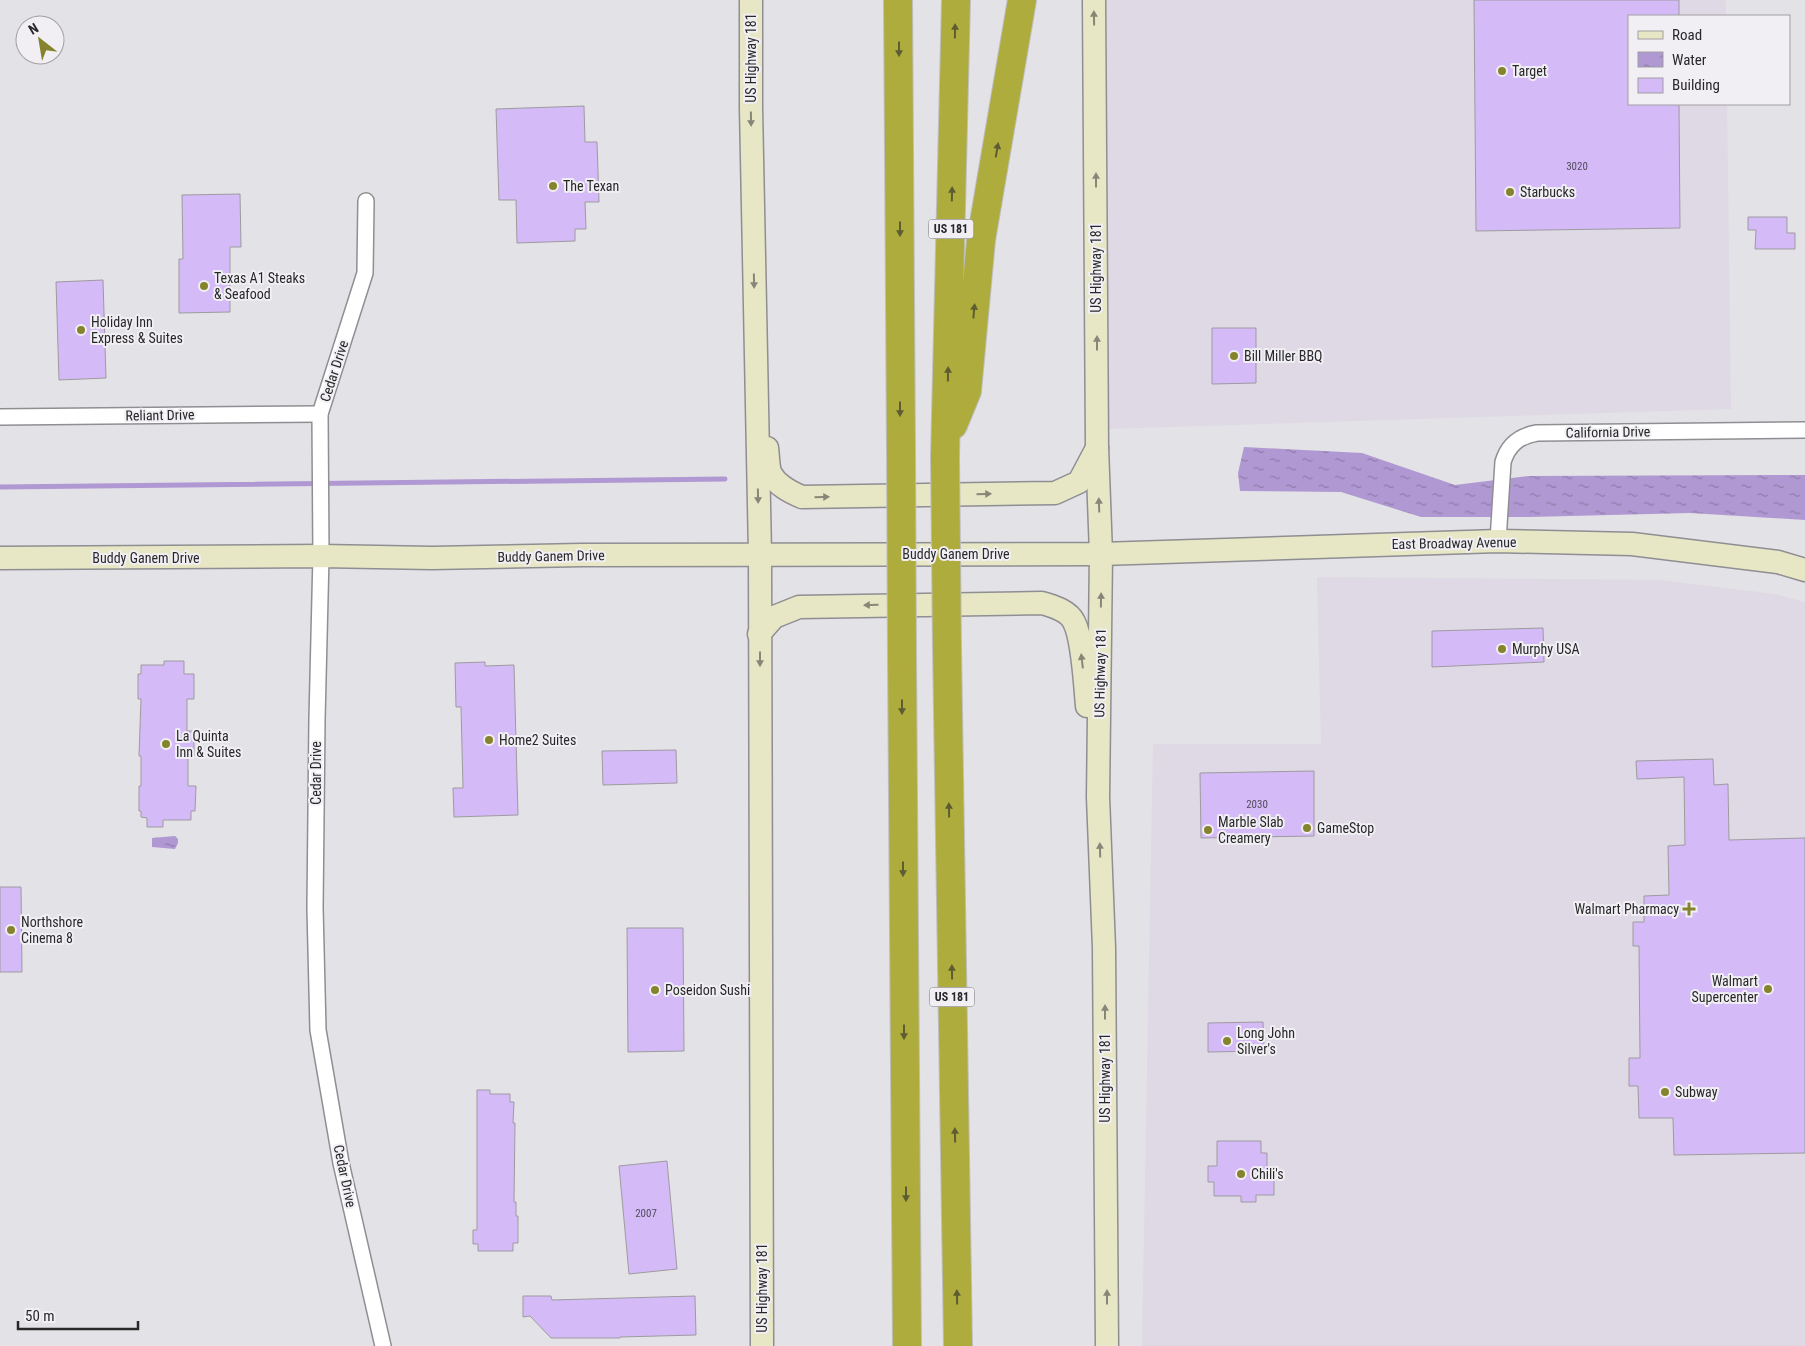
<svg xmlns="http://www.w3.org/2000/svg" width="1805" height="1346" font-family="'Roboto Condensed',sans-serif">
  <defs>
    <pattern id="water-ripples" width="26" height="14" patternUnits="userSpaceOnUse" patternTransform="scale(1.25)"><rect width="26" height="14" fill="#b098d2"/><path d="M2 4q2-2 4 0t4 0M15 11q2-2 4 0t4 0" fill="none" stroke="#8f7caa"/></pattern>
  </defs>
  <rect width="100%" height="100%" fill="#e3e2e6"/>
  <g fill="#ded9e5">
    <path d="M1103,0H1726V16H1629V104H1727L1731,409L1104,429Z"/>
    <path d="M1317,577L1659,580L1775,594L1805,602V1346H1142L1153,744H1321Z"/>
  </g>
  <g fill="url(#water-ripples)">
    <path d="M1244,447L1362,453L1455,485L1529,476L1805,475V520L1690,513L1530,517H1421L1341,492L1240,491L1238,473Z"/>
    <path d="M175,836L178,839V843L175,849L152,847V838Z"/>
  </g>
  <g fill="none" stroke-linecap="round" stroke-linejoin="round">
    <path stroke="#b098d2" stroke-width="5" d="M0,487L725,479"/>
  </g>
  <g fill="#d4baf7" stroke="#9d9b9f">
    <path d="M1474,0H1679V16H1629V104H1679L1680,228L1476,231Z"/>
    <path d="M584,106L585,142H597L599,202H585L586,229H575V241L517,243L516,200H499L496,109Z"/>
    <path d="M240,194L241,247H230V312L179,313V259H183L182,195Z"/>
    <path d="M1748,217H1787V233H1795V249H1755L1756,230H1748Z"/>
    <path d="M103,280L106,378L59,380L56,282Z"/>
    <path d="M1212,328H1256V383L1212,384Z"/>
    <path d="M1543,628L1544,662L1432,667V631Z"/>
    <path d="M164,661H184V674H194V699H187V731H194V756H188V786H196L195,811H191V820H163V827H147V818L141,817V811H139V786H141V756H139L141,699H138V674H141V665H164Z"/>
    <path d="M485,662V666L514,665L518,815L454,817L453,788H463L461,707H456L455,663Z"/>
    <path d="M676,750L677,783L603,785L602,751Z"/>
    <path d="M1713,759L1714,785L1728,784L1729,840L1805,838V1153L1674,1155L1673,1118H1639L1638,1086H1629V1058H1640L1639,946H1633V922H1644V896L1669,895L1668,846L1685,845L1684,777L1637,779L1636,761Z"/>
    <path d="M1314,771V836L1201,838L1200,773Z"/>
    <path d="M0,887H21L22,972H0Z"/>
    <path d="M627,928H683L684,1051L628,1052Z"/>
    <path d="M1263,1022L1264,1051L1208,1052V1023Z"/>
    <path d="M477,1090H490V1094H510V1102H514L513,1123H515L514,1202H516V1216H518V1243H513V1251H478V1244H473V1230H477Z"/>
    <path d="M1217,1141H1261V1153H1267V1167H1274V1195H1256V1202H1241V1196H1214V1182H1208V1166H1217Z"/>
    <path d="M667,1161L677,1269L629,1274L619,1166Z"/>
    <path d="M523,1296H551L552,1300L695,1296L696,1335L620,1337V1338H551L530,1316L523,1317Z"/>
  </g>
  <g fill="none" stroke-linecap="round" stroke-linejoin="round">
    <defs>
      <g id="street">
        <path d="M366,201L365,273L320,414L321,556L317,719L315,908L318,1030L341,1163L383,1346"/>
        <path d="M0,417L320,414"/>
        <path d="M1498,541L1503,462C1508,445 1519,436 1537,433L1805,430"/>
      </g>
      <g id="secondary">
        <path d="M751,0V108L760,554L762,1346"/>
        <path d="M1094,0L1097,447L1101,554L1098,797L1104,948L1107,1346"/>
        <path d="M767,448C768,455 768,466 770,472C776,485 790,492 802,497L1055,493L1079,482L1097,448"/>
        <path d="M0,558L321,556L432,558L581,555L1101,554L1498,541L1632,544L1778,562L1805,570"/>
        <path d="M759,634L774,617L799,607L1042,603C1053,606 1069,611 1074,622C1083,639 1085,685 1087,706"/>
      </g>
      <g id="highway">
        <path d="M898,0L901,449"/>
        <path d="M953,425L967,391L981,240L1022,0"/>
        <path d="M945,457L956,0"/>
        <path d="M947,648L958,1346"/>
        <path d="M902,658L907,1346"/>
      </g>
    </defs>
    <use href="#street" stroke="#8f8e92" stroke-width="18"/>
    <use href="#secondary" stroke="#8f8e92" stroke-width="25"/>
    <use href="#highway" stroke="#bebebf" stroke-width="30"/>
    <use href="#street" stroke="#fff" stroke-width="15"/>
    <use href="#secondary" stroke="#e7e6c5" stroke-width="22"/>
    <use href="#highway" stroke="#afac3e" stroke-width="28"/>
    <defs>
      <g id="highway-bridge">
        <path d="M901,449L902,658"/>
        <path d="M945,457L947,648"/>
      </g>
    </defs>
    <use href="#highway-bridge" stroke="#bebebf" stroke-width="30" stroke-linecap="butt"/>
    <use href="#highway-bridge" stroke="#afac3e" stroke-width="28"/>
  </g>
  <defs><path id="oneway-solid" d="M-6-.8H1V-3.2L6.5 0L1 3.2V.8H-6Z" transform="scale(1.25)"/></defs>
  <g fill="#888777">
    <use href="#oneway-solid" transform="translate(1094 18) rotate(-91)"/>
    <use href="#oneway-solid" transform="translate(751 119) rotate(89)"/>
    <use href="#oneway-solid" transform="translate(1096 180) rotate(-90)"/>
    <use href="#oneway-solid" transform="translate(754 281) rotate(89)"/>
    <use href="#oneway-solid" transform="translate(1097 343) rotate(-90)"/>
    <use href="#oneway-solid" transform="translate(984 494) rotate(-1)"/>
    <use href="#oneway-solid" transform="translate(758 496) rotate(89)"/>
    <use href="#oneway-solid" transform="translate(822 497) rotate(-1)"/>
    <use href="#oneway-solid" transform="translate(1099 505) rotate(-92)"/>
    <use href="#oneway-solid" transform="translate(1101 600) rotate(-89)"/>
    <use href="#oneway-solid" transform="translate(871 605) rotate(179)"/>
    <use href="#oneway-solid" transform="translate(760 659) rotate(90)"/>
    <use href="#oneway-solid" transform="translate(1082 661) rotate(-97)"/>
    <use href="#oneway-solid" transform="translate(1100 850) rotate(-92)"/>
    <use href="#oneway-solid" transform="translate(1105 1012) rotate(-90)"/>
    <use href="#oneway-solid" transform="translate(1107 1297) rotate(-90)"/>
  </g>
  <g fill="#5e5d31">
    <use href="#oneway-solid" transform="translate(955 31) rotate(-89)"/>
    <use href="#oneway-solid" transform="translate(899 49) rotate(90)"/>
    <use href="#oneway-solid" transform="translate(997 150) rotate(-80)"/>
    <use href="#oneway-solid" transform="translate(952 194) rotate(-89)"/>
    <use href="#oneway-solid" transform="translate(900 229) rotate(90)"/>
    <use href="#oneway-solid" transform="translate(974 311) rotate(-85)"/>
    <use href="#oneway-solid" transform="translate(948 374) rotate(-89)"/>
    <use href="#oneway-solid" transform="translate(900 409) rotate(90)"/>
    <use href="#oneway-solid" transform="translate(902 707) rotate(90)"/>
    <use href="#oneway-solid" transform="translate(949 810) rotate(-91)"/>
    <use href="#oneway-solid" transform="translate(903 869) rotate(90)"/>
    <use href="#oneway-solid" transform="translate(952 972) rotate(-91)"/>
    <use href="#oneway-solid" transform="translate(904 1032) rotate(90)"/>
    <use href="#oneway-solid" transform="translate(955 1135) rotate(-91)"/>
    <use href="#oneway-solid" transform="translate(906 1194) rotate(90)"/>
    <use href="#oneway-solid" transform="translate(957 1297) rotate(-91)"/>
  </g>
  <g fill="#85832c" stroke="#f1eff4" stroke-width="2">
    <circle cx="1502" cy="71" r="5"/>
    <circle cx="553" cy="186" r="5"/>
    <circle cx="1510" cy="192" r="5"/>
    <circle cx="204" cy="286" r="5"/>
    <circle cx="81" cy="330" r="5"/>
    <circle cx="1234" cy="356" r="5"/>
    <circle cx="1502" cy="649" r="5"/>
    <circle cx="489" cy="740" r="5"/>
    <circle cx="166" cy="744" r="5"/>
    <circle cx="1307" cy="828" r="5"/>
    <circle cx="1208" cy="830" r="5"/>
    <path d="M1686.5 901.5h5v5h5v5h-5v5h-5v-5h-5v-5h5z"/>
    <circle cx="11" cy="930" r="5"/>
    <circle cx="1768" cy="989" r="5"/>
    <circle cx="655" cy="990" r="5"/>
    <circle cx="1227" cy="1041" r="5"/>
    <circle cx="1665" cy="1092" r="5"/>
    <circle cx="1241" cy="1174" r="5"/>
  </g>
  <g text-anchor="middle" stroke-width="4" stroke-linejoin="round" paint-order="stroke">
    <g font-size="11" fill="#534c5c">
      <text x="1577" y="170">3020</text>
      <text x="1257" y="808">2030</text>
      <text x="646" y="1217">2007</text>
    </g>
    <g fill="#f1eff4" stroke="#646466" stroke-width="1">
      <rect x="928.5" y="219.5" width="45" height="19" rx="4"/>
      <rect x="929.5" y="987.5" width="45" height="19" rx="4"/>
    </g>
    <g font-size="12" font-weight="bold" fill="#282829">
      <text x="951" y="233">US 181</text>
      <text x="952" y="1001">US 181</text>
    </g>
    <g font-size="14" fill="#282829" stroke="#f1eff4">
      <text transform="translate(751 58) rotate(-90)" y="5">US Highway 181</text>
      <text transform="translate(1096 268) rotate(-90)" y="5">US Highway 181</text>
      <text transform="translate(334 371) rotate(-72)" y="5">Cedar Drive</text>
      <text transform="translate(160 415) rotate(-1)" y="5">Reliant Drive</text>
      <text transform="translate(1608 432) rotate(-1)" y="5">California Drive</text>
      <text transform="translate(1454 543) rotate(-1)" y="5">East Broadway Avenue</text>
      <text x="956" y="559">Buddy Ganem Drive</text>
      <text transform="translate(551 556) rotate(-1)" y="5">Buddy Ganem Drive</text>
      <text x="146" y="563">Buddy Ganem Drive</text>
      <text transform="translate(1100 673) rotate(-89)" y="5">US Highway 181</text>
      <text transform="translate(316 773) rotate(-90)" y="5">Cedar Drive</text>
      <text transform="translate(1105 1078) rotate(-90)" y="5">US Highway 181</text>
      <text transform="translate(345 1176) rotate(78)" y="5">Cedar Drive</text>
      <text transform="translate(762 1288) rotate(-90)" y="5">US Highway 181</text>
    </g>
    <g font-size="14" fill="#282829" stroke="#f1eff4" text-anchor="start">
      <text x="1512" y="76">Target</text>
      <text x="563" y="191">The Texan</text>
      <text x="1520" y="197">Starbucks</text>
      <text x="214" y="283">Texas A1 Steaks<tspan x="214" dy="16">&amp; Seafood</tspan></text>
      <text x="91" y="327">Holiday Inn<tspan x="91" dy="16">Express &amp; Suites</tspan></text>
      <text x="1244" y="361">Bill Miller BBQ</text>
      <text x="1512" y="654">Murphy USA</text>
      <text x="176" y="741">La Quinta<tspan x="176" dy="16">Inn &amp; Suites</tspan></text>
      <text x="499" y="745">Home2 Suites</text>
      <text x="1218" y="827">Marble Slab<tspan x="1218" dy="16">Creamery</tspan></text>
      <text x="1317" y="833">GameStop</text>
      <text x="1679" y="914" text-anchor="end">Walmart Pharmacy</text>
      <text x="21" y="927">Northshore<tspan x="21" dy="16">Cinema 8</tspan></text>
      <text x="1758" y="986" text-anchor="end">Walmart<tspan x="1758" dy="16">Supercenter</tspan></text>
      <text x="665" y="995">Poseidon Sushi</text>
      <text x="1237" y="1038">Long John<tspan x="1237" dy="16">Silver's</tspan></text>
      <text x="1675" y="1097">Subway</text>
      <text x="1251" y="1179">Chili's</text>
    </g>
  </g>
  <rect x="1628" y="15" width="162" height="90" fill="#f1eff4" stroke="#a19fa3"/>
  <rect x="1638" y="31" width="25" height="8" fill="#e7e6c5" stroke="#a19fa3"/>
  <text x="1672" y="40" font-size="15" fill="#282829">Road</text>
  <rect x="1638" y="52" width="25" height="15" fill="url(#water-ripples)" stroke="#a19fa3"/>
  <text x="1672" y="65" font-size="15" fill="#282829">Water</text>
  <rect x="1638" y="78" width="25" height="15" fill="#d4baf7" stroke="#a19fa3"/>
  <text x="1672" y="90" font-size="15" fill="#282829">Building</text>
  <g transform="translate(40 40) rotate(329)"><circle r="24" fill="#f1eff4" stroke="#a19fa3"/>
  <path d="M0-4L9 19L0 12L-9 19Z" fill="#85832c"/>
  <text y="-8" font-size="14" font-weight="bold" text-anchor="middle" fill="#282829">N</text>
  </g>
  <path d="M18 1321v8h120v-8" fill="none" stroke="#282829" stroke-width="2.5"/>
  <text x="25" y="1321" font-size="15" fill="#282829" stroke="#f1eff4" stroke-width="4" paint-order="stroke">50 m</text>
</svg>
